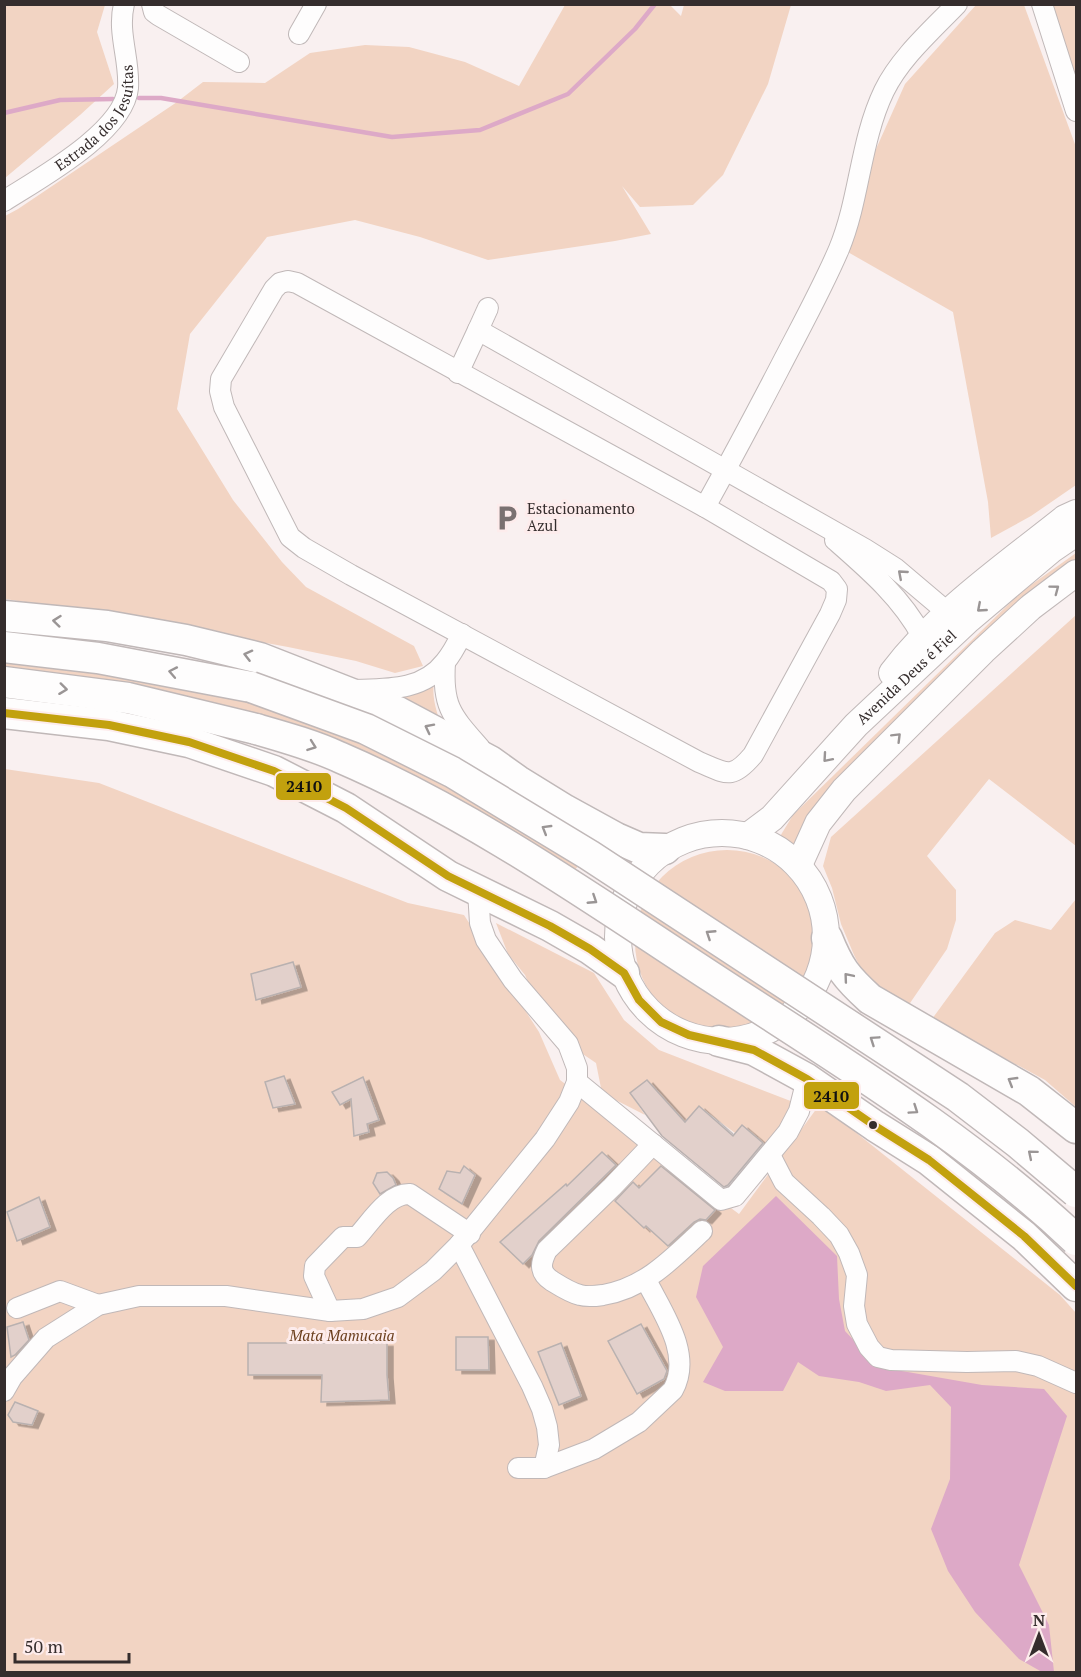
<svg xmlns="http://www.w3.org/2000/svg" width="1081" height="1677" font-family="'PT Serif',serif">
  <defs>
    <filter id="shadow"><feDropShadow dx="6" dy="3.5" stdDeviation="0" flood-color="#0004"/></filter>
  </defs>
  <rect width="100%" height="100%" fill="#f9f0f0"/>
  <g fill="#f2d4c3">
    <path d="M5,4L105,5L97,32L114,84L80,115L5,178Z"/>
    <path d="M565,5H670L681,16L684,5H791L768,84L723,175L693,205L640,207L622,186L651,234L615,241L488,260L420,237L355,220L267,237L190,334L177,409L233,500L282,562L306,587L414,646L423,666L395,673L356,661L288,647L132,618L5,599V216L18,209L177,102L203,82L265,83L310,53L365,45L409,47L465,62L519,86Z"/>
    <path d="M976,5H1024L1076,147V485L1031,516L991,538L988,502L953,312L846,251L872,158L905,84Z"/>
    <path d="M1042,5H1076V111Z"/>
    <path d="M1076,553V574L799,851L779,838L793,815L1021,592Z"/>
    <path d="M1076,615V846L989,779L927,856L956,890V920L947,949L908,1006L865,977L854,955L841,924L832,888L823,866L831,837Z"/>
    <path d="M4,660L227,690L386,750L581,863L570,875L361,758L5,676Z"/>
    <path d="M434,681C432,695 435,706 439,719L395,696Z"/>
    <path d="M5,769L99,783L408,903L464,915L539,1032L560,1080L739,1214L820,1104L1060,1295L1076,1313V1672H5Z"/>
    <circle cx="727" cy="942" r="92"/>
    <path d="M1076,899V1107L1045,1080L932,1019L995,933L1015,920L1051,930Z"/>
    <path d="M496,923L594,973L624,1020L659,1050L801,1105L767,1146L742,1125L735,1133L699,1106L685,1122L630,1093L645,1115L602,1093L596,1063L568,1044L542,1014L525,975L508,954Z"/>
  </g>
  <path fill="#dda9c7" d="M776,1196L837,1256L839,1299L845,1331L879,1367L982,1385L1044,1389L1067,1416L1019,1565L1049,1625L1054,1672H1042L1019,1659L975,1612L948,1571L931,1529L950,1479L951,1407L930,1385L886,1391L859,1382L819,1376L798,1362L783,1391H725L703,1382L723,1347L696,1297L703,1266Z"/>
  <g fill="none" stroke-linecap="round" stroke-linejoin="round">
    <g stroke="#dda9c7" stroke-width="4.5">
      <path d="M139,98H161L392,137L480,130L568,94L635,29L655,4"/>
      <path d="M4,113L60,100L113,99"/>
    </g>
  </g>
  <g fill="#e2d0cb" stroke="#b9b1b0" stroke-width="1.5" filter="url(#shadow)">
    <path d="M293,962L301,987L256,1000L251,974Z"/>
    <path d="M284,1076L295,1104L273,1108L265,1082Z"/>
    <path d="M363,1077L379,1120L367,1124L369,1132L354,1136L351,1099L340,1105L332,1092Z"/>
    <path d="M647,1080L685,1122L699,1106L733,1136L742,1125L763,1143L728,1185L724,1187L662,1136L630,1093Z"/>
    <path d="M602,1152L616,1165L539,1241L532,1255L523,1264L500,1242L566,1184L567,1186Z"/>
    <path d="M464,1166L475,1175L462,1204L439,1189L447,1171L460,1173Z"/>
    <path d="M661,1166L715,1210L706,1220L700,1219L694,1222L668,1246L646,1226L644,1228L615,1201L633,1182L639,1188Z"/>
    <path d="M387,1172L393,1178L396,1185L380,1194L373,1183L377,1173Z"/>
    <path d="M39,1197L50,1227L17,1241L7,1212Z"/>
    <path d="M23,1322L29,1340L15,1355L11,1357L7,1327Z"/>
    <path d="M641,1324L667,1371L664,1379L637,1394L608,1341Z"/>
    <path d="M456,1337H488L489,1370H456Z"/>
    <path d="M248,1343H387V1375L389,1400L321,1402L322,1375H248Z"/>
    <path d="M561,1343L581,1396L559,1405L538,1352Z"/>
    <path d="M15,1402L38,1411L32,1425L13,1422L8,1415Z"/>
  </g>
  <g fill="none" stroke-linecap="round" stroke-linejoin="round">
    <defs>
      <g id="minor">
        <path d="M152,4L154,12L158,15L239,62"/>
        <path d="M1042,4L1076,111"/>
        <path d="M299,34L316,4"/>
        <path id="s1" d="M4,201C40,178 124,132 128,88C130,59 117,33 124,4"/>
        <path d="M288,281L297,283L705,507L831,581L837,589L836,600L830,614L753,755C731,781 726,773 699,762L351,575L304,548L290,537L224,407L220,391L221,379L274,289L280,283Z"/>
        <path d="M478,330L488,308"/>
        <path d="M458,373L478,330L865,549L895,568L947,612"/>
        <path d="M705,507C730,462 754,417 778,371C799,330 821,291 839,249C860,198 860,141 884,91C900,58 931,31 957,4"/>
        <path d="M835,540C868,569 901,597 922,636"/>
        <path d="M445,663C442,707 452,716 480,748"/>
        <path d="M354,690C387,689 423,691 445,662C452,654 457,644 462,634"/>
        <path d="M577,1082L721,1200L735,1196L788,1132L799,1111L807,1079"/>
        <path d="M653,1144L612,1187L547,1250C541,1262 538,1272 552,1281C560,1286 571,1293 580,1295C587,1297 596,1296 603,1295C645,1288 672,1259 702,1231"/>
        <path d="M770,1155L784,1182L821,1216L839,1235L849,1253L857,1275L854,1306L857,1324L869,1347L878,1357L891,1360L967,1362L1016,1361L1038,1366L1076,1383"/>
        <path d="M459,1245L532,1386L542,1409L547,1427L549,1445L544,1468H518"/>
        <path d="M17,1308L60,1291L98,1305"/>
        <path d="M330,1311L314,1276L315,1266L343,1237H357C371,1222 388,1193 410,1194L470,1234"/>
        <path d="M4,1391L12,1377L46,1338L98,1305L139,1296H226L330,1311L363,1309L398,1297L433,1271L459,1245L545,1139L569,1102L577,1082V1068L568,1044L513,980L486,940L480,923L478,891"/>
        <path d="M544,1468L594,1449L639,1422L673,1390C693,1354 662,1312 646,1280"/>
      </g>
      <g id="major">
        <path d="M892,673C939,611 1005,566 1065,518L1076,513"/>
        <circle cx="722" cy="937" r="104"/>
        <path id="s2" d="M748,836L772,818L856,725L968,620L1051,550L1076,533"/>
        <path d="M799,865L818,823L844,790L983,651L1031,607L1076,573"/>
      </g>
      <g id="highway">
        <path d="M4,616L107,626L186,640L260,658L398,712L490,761L518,781L565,810L616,838L639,848L665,849"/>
        <path d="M4,647L98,658L251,687"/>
        <path d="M4,682L128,698L256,729"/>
        <path d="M4,713L109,725L189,742L274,771L346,808L448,876L550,926L590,949L624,973"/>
        <path d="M827,938C839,968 846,977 870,999L1029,1091L1076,1128"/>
        <path d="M719,1041L754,1050L807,1079L875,1126L929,1160L1024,1236L1076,1286"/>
      </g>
    </defs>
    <use href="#minor" stroke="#c0b8b8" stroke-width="22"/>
    <use href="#major" stroke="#c0b8b8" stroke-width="28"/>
    <use href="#highway" stroke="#c0b8b8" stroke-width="33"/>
    <use href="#minor" stroke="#fefdfd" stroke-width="20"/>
    <use href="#major" stroke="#fefdfd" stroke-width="26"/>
    <use href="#highway" stroke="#fefdfd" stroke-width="30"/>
    <defs>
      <g id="highway-bridge">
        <path d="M251,687L366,729L452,772L589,855L958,1097L1018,1143L1076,1192"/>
        <path d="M256,729C284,737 313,745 339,757C472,814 592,899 713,978C838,1060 967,1137 1076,1240"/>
      </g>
    </defs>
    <use href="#highway-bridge" stroke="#c0b8b8" stroke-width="33" stroke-linecap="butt"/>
    <use href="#highway-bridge" stroke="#fefdfd" stroke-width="30"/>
    <defs>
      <path id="bus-1" d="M4,713L109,725L189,742L274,771L346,808L448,876L550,926L590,949L624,973L639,1000L661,1022L689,1035L754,1050L807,1079L875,1126L929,1160L1024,1236L1076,1286"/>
    </defs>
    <use href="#bus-1" stroke="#fdecec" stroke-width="12"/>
    <use href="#bus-1" stroke="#c2a10e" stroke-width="8"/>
  </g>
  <defs><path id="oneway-chevron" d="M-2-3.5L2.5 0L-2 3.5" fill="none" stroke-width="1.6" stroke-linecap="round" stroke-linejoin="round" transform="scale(1.5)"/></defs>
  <g stroke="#9a9595">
    <use href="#oneway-chevron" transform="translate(902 574) rotate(-139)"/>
    <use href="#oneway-chevron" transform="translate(1055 589) rotate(-37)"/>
    <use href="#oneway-chevron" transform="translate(981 608) rotate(139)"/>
    <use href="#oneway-chevron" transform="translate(57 621) rotate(-174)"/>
    <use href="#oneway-chevron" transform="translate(248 655) rotate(-166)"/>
    <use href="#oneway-chevron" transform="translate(173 672) rotate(-169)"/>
    <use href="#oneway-chevron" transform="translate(63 689) rotate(7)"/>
    <use href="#oneway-chevron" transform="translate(429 728) rotate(-153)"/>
    <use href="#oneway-chevron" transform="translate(897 737) rotate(-45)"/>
    <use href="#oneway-chevron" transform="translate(312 746) rotate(20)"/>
    <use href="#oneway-chevron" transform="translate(827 758) rotate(131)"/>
    <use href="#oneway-chevron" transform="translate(546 829) rotate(-149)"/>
    <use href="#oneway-chevron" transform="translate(593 900) rotate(33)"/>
    <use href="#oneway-chevron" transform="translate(710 934) rotate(-147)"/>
    <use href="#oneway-chevron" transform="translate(848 977) rotate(-130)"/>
    <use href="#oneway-chevron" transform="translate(874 1040) rotate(-146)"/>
    <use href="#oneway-chevron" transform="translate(1012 1081) rotate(-149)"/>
    <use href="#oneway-chevron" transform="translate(914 1110) rotate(34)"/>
    <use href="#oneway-chevron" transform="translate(1032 1154) rotate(-140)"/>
  </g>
  <defs>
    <symbol id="parking-bare" viewBox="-9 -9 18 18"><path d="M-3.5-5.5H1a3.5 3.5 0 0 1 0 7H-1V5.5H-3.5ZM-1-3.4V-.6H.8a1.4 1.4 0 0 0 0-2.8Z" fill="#7a7171" stroke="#fdecec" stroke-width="2.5" paint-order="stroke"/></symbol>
  </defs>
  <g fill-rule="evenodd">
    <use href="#parking-bare" x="488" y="499" width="38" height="38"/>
  </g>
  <circle fill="#352d2d" stroke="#fdecec" stroke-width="2" cx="873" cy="1125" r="5"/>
  <g text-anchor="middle" stroke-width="6" stroke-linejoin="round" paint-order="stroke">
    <g font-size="15" fill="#352d2d" stroke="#fdecec">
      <text dy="5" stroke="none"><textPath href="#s1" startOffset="129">Estrada dos Jesuítas</textPath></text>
      <text dy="5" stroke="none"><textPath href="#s2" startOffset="225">Avenida Deus é Fiel</textPath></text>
    </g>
    <g font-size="15" fill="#352d2d" stroke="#fdecec" text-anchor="start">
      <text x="527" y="514">Estacionamento<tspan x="527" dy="17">Azul</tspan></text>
    </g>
    <g font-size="15" font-style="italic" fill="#6a3e1c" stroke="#fdecec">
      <text x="342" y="1341">Mata Mamucaia</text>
    </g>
  </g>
  <g stroke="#fdecec" stroke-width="2">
    <rect x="275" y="772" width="57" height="29" rx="6" fill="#c2a10e"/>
    <rect x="803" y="1081" width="57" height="29" rx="6" fill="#c2a10e"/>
  </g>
  <g font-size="16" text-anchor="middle" font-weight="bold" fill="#111">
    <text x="304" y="792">2410</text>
    <text x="831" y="1102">2410</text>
  </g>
  <rect width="1081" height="1677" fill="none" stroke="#352d2d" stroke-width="12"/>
  <g transform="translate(1039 1635)" stroke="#fdecec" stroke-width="4.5" paint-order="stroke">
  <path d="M0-4.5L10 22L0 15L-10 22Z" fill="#352d2d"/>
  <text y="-9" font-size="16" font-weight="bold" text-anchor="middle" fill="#352d2d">N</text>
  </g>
  <path d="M15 1653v9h114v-9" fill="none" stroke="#352d2d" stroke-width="3"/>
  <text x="24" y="1653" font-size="18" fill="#352d2d" stroke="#fdecec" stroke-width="4.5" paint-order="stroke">50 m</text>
</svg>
